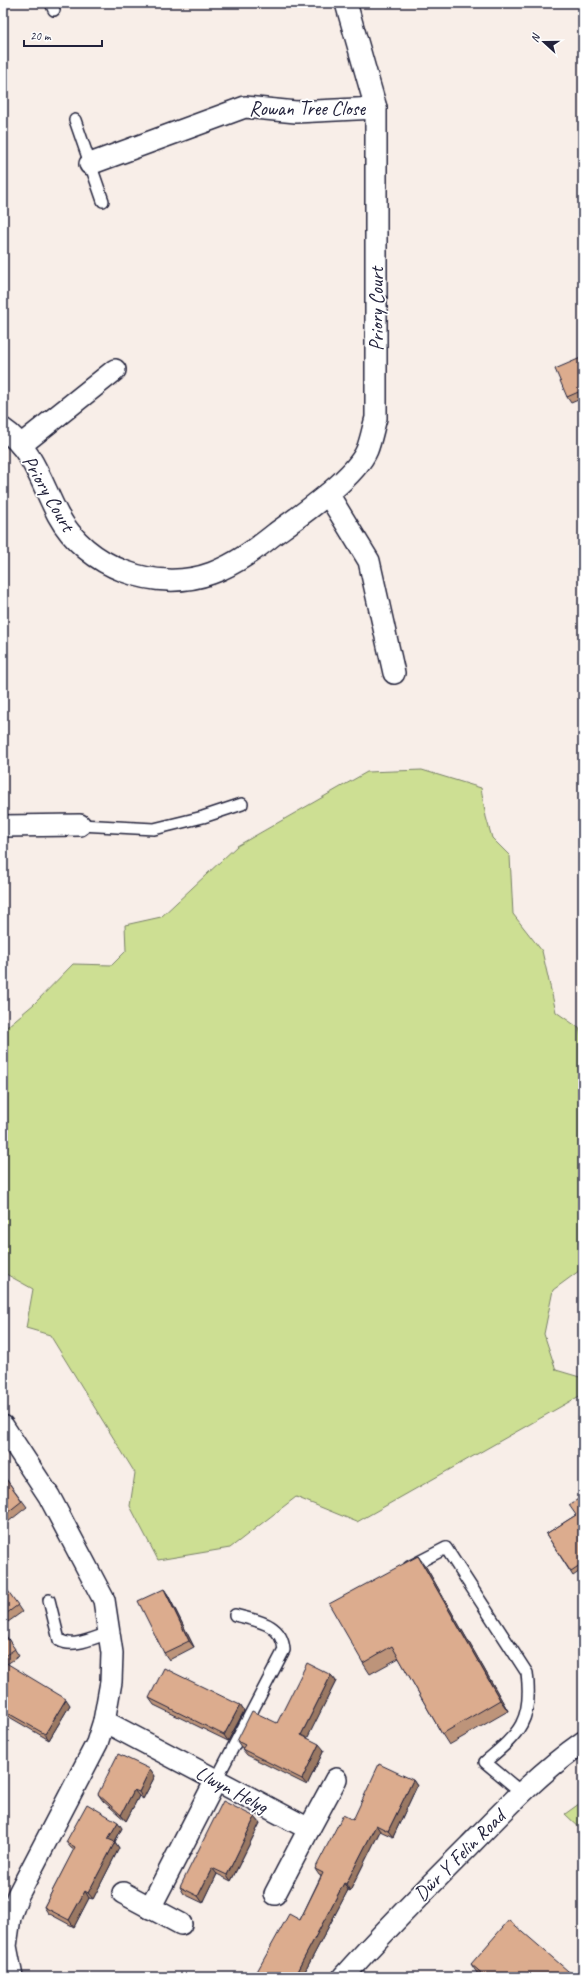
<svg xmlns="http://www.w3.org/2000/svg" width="586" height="1980" font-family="Caveat,sans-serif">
  <rect width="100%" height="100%" fill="#f8eee8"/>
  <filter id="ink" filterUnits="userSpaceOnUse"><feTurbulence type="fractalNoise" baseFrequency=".025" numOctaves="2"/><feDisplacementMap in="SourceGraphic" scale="8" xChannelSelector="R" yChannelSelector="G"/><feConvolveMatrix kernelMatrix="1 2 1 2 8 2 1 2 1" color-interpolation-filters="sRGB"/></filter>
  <g filter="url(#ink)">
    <g fill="#cddf93" stroke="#788067">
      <path d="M422,770L481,788L486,817L492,838L510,856L513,914L542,951L556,1012L579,1028L583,1041V1268L553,1290L544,1334L556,1370L583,1378V1394L357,1522L296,1497L230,1548L158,1560L130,1506L135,1473L50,1335L26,1328L33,1289L6,1274L3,1271V1030L34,1004L73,964L112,965L126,951L125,925L161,917L237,846L367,772Z"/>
      <path d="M583,1801V1831L565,1814Z"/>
    </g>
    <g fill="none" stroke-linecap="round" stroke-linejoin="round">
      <defs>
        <g id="service">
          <path d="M51,3L54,10"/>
          <path d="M75,120L103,201"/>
          <path d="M80,825L154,829L203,817L242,804"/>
          <path d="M409,1567L446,1548L527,1673C533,1720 520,1733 485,1762L521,1792"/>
          <path d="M49,1600L59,1640C73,1649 95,1637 109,1633"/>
          <path d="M216,1780L284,1650C282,1623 257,1621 235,1615"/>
        </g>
        <g id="minor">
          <path d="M90,164L245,107L296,112L376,108L346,3"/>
          <path d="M3,429C33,449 42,485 58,515C86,567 156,594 212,573C236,564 256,549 276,533C301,515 356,477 367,450C371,440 373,428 376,418V108"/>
          <path d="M21,445L115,370"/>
          <path d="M328,494L369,561L394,673"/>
          <path d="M3,826L80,825"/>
          <path d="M3,1426L49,1496L104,1600L112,1653L111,1682L104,1721L97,1743L18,1895L10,1917L6,1946L12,1977"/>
          <path d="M104,1721L309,1829L336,1779"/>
          <path d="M123,1893L181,1924"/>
          <path d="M275,1894L309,1829"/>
          <path d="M150,1908L216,1780"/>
          <path d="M343,1977C383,1932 426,1889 469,1846C505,1809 540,1772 583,1742"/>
        </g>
      </defs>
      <use href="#service" stroke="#22223b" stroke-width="14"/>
      <use href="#minor" stroke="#22223b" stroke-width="24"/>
      <use href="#service" stroke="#fff" stroke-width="11"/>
      <use href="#minor" stroke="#fff" stroke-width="21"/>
    </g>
    <g fill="#bd947a" stroke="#22223b">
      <path d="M583,357V398L571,403L567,397Z"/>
      <path d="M3,1475L27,1507L3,1526Z"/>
      <path d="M583,1496V1569L573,1576L546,1534L576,1515Z"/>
      <path d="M426,1567L508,1711L449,1745L442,1734L399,1658L370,1674L363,1663Z"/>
      <path d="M3,1584L22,1612L8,1622L3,1615Z"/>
      <path d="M164,1589L168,1595L194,1647L169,1660L164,1653Z"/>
      <path d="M3,1631L19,1656L7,1664L70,1705L49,1740L11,1718L3,1711Z"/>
      <path d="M331,1675L336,1681L307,1738L324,1750L307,1785L247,1755L242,1749L243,1748L241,1747L237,1741L277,1723Z"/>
      <path d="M149,1698L240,1705L244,1711L228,1741L154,1705Z"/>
      <path d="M150,1769L155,1776L143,1799L139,1796L126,1821L103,1801L98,1794Z"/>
      <path d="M413,1780L417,1786L393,1837L380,1831L350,1891L348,1890L302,1977H254L300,1920L321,1876L319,1875L315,1869L353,1820Z"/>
      <path d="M255,1817L260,1823L231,1881L217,1874L203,1903L184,1894L180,1887Z"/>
      <path d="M122,1828L115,1842L119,1848L93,1899L89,1898L74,1927L48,1913L44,1907L74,1850L71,1848L66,1842Z"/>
      <path d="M471,1964L575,1977H482L477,1973Z"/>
    </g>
    <g fill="#9a7863" stroke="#22223b">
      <path d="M418,1556L426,1567L508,1711L500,1700Z"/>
      <path d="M164,1589L168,1595L194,1647L189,1641Z"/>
      <path d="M331,1675L336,1681L306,1741L301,1735Z"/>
      <path d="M66,1699L70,1705L49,1740L45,1734Z"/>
      <path d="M240,1705L244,1711L228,1741L224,1735Z"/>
      <path d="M319,1744L324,1750L307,1785L302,1779Z"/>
      <path d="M150,1769L155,1776L143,1799L139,1792Z"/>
      <path d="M413,1780L417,1786L393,1837L388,1831Z"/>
      <path d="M134,1790L139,1796L126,1821L121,1815Z"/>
      <path d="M255,1817L260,1823L231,1881L227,1875Z"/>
      <path d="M118,1822L122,1828L113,1845L108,1839Z"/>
      <path d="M376,1825L380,1831L350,1891L346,1884Z"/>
      <path d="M115,1842L119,1848L93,1899L88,1893Z"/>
      <path d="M212,1868L217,1874L203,1903L198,1896Z"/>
      <path d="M344,1883L348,1890L302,1977H294Z"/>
      <path d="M85,1891L89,1898L74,1927L69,1920Z"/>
    </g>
    <g fill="#dcac8e" stroke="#22223b">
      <path d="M583,357V390L567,397L555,369Z"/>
      <path d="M3,1475L22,1501L3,1516Z"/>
      <path d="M583,1496V1564L571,1572L546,1534L576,1515L569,1505Z"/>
      <path d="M418,1556L500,1700L442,1734L392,1646L363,1663L329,1604Z"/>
      <path d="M3,1584L18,1605L3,1616Z"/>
      <path d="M164,1589L189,1641L164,1653L138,1601Z"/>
      <path d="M3,1632L15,1649L3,1657Z"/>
      <path d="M3,1661L66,1699L45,1734L6,1712L3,1709Z"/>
      <path d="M307,1663L331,1675L301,1735L319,1744L302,1779L242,1749L245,1745L237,1741L252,1711L277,1723Z"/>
      <path d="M164,1668L240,1705L224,1735L149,1698Z"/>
      <path d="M118,1754L150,1769L139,1792L134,1790L121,1815L98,1794Z"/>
      <path d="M379,1764L413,1780L388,1831L376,1825L346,1884L344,1883L294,1977H254L289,1914L300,1920L323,1873L315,1869L343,1815L353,1820Z"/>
      <path d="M223,1801L255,1817L227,1875L212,1868L198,1896L180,1887Z"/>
      <path d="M87,1804L118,1822L108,1839L115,1842L88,1893L85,1891L69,1920L44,1907L75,1847L66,1842Z"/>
      <path d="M509,1920L575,1977H486L471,1964Z"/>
      <path d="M175,1974L180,1977H174Z"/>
    </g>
  </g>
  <g text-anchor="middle" stroke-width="3.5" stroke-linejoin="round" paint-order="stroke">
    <g font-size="20" fill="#22223b" stroke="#fff">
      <text x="307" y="115">Rowan Tree Close</text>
      <text transform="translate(376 309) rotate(-90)" y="7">Priory Court</text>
      <text transform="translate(49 493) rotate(60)" y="7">Priory Court</text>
      <text transform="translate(232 1789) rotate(28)" y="7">Llwyn Helyg</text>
      <text transform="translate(459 1855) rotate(-45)" y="7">Dŵr Y Felin Road</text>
    </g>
  </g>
  <rect width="586" height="1980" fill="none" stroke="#fff" stroke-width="16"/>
  <rect x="8" y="8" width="570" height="1964" fill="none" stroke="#22223b" stroke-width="1.5" filter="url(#ink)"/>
  <g transform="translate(544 42) rotate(291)" stroke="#ffffff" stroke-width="3" paint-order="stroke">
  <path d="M0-3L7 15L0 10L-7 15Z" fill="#22223b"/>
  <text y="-6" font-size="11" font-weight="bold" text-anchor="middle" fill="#22223b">N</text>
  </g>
  <path d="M24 40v6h78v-6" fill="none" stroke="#22223b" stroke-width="2"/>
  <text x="30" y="40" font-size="12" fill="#22223b" stroke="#ffffff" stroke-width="3" paint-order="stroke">20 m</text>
</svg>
